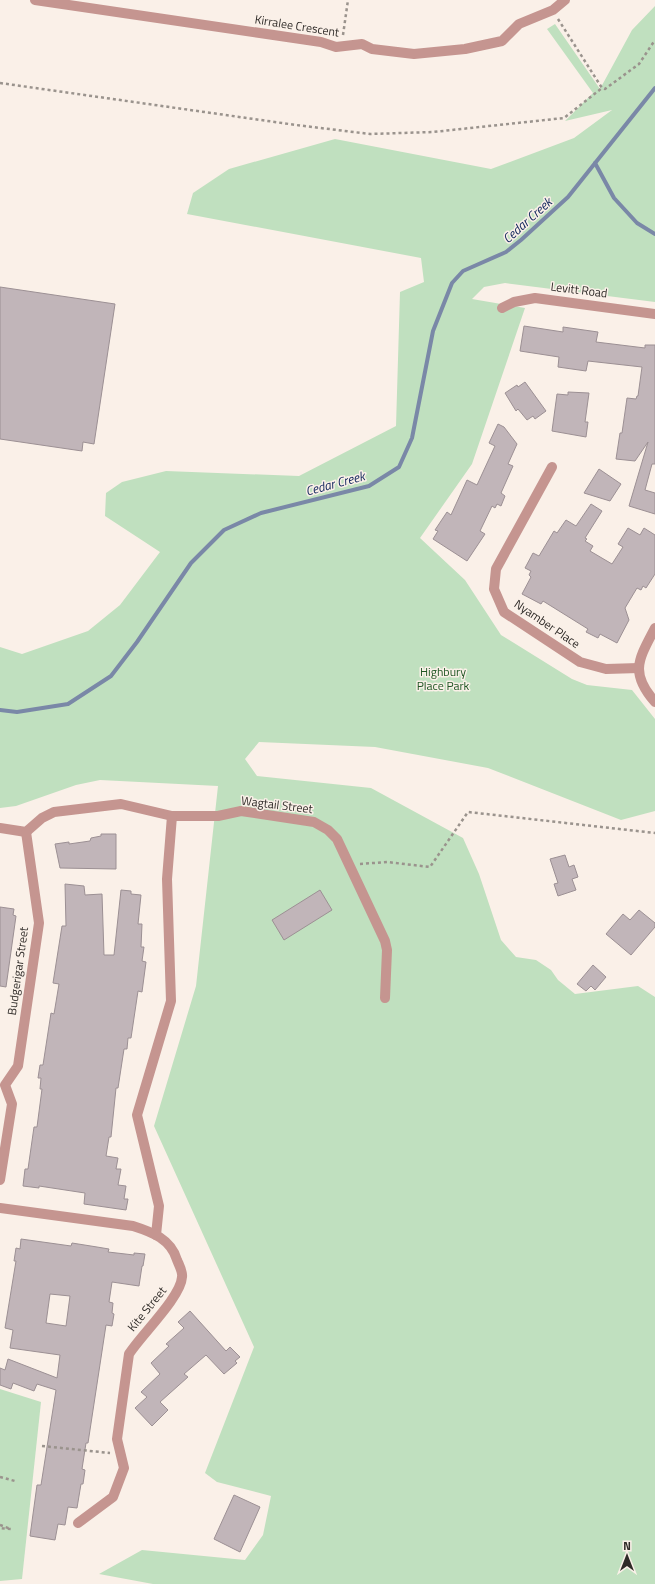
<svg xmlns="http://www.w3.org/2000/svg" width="655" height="1584" font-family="'Titillium Web',sans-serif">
  <rect width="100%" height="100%" fill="#faf0e8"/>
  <g fill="#c0e0bf">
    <path d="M655,6V302L505,283L484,287L472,299L525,308L472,464L420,538L465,580L501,635L572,679L587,685L632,690L655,719V811L621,820L488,768L375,747L259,742L245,759L257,776L371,788L463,838L479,874L501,940L516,957L536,960L551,970L558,980L575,994L638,986L655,997V1584H153L99,1574L142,1550L245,1560L263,1535L271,1496L217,1482L205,1473L254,1347L154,1126L196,986L218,786L100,780L76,785L16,806L0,808V647L22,654L88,631L120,605L160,552L105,516L106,493L122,482L166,471L299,476L396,426L400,292L424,282L421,258L187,214L193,193L229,169L335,139L491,169L574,138L612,110L565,121L593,93L547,29L555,24L600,89L632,30Z"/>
    <path d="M0,1389L41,1402L22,1579L0,1581Z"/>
  </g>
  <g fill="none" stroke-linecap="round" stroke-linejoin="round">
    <g stroke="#7a88a7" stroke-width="4">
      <path d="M595,163L614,198L637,223L655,234"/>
      <path d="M0,710L17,712L68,704L111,676L137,642L191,563L224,530L261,513L369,486L399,467L412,438L433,331L452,283L463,271L506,252L521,240L568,197L655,88"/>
    </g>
  </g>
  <g fill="#c1b5b9" stroke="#9c9094" fill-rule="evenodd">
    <path d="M0,287L115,304L94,444L83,442L82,451L0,439Z"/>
    <path d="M524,326L563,332V327L598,332L596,342L645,348V345H655V464H652L645,490L655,493V514L629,506L648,442L635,461L616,459L620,433H622L627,398L636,399L637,396H638L642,367L588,361L586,371L558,367L559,357L520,351Z"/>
    <path d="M525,382L546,411L535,419L533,416L527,420L518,409L516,411L505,393L517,385L518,387Z"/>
    <path d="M568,392L589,393L585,422H588L586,437L552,431L557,394L568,395Z"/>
    <path d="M498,424L504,427L517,444L508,464L513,466L501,493L505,496L501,506L497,504L495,508L492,506L480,531L485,534L467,561L433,539L438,531L435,530L447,512L451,515L467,480L477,485L495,446L489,443Z"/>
    <path d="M599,469L621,484L610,501L584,493Z"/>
    <path d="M591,504L602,511L585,538L587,539L585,541L593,546L590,551L612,564L623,547L618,544L628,528L640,535L644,528L655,535V574L646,588L643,586L641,590L637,588L625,608L629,620L617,643L600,634L598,638L586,632L588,629L543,601L541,604L522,594L531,577L529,575L531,571L525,568L533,553L539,556L554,531L557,533L566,520L576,526Z"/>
    <path d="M101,834H116V869L60,868L55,844L69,842V844L90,841L91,838L101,836Z"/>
    <path d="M565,855L569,867L574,865L578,877L572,879L576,890L558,896L554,884L558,883L550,859Z"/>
    <path d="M65,884L84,886L85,895L102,894L104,955H114L121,890L131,891V894L141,895L138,924H142L141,947H144L142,961L146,962L142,992L138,991L131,1038H128L127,1049H124L118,1088H116L111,1137H109L106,1156L118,1158L116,1169H121L118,1185L126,1186L124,1199H128L126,1210L84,1204L85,1193L39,1186V1188L23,1186L25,1169H28L34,1127H37L42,1089H40L41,1078H38L40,1065H43L51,1013L54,1014L59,984L53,983L62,926H66Z"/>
    <path d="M320,890L332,910L284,940L272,920Z"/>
    <path d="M0,907L14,909L13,915L16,916L6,987L0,986Z"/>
    <path d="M639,910L655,923V927L631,955L606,934L623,914L630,920Z"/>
    <path d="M593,965L606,977L595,990L591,986L586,991L577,984Z"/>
    <path d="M21,1239L71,1246L72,1243L97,1247L109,1249L108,1252L134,1255V1253L145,1254L143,1266H142L139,1286L112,1282L109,1302L113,1303L112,1313L114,1314L112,1326L106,1325L88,1443H86L82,1469L85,1470L83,1484H81L77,1508L68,1507L65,1525L58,1524L55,1540L30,1536L37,1485H41L56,1390L37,1384L34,1391L13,1383L11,1389L0,1385V1368L5,1370L8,1359L57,1378L60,1355L10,1348L13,1330L5,1328L16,1261H14L16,1248L20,1249ZM50,1294L70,1296L66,1326L46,1323Z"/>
    <path d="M190,1311L226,1351L230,1347L240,1357L235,1361L237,1363L224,1374L206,1355L184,1374L188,1377L160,1402L168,1410L152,1426L135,1408L147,1397L141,1392L160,1374L151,1363L169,1346L166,1344L184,1328L178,1322Z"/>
    <path d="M234,1495L260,1507L240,1552L214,1539Z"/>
  </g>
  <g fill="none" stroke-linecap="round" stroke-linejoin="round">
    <g stroke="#9a938d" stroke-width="2.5" stroke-dasharray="3 3" stroke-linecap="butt">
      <path d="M558,19L602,88L605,89L639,64L655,40"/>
      <path d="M343,35L348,0"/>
      <path d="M0,83L296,125L370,134L433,132L564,118L602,88"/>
      <path d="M360,864L387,862L430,867L468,812L655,833"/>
      <path d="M42,1446L110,1453"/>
      <path d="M0,1477L15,1481"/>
      <path d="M0,1525L11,1529L0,1528"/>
    </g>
    <g stroke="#c59590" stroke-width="10">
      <path d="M35,0L321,42L336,47L362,44L372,49L414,54L465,49L502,41L519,24L553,10L565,0"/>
      <path d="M502,308L514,302L535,298L655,314"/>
      <path d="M552,467L496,569L494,589L504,612L580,662L606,669L639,668"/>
      <path d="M655,628C639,659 629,672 655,702"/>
      <path d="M0,828L26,832L42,818L54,812L121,804L172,816H218L241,811L314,822L328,830L337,839L385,941L387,950L385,998"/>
      <path d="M0,1180L12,1104L5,1085L18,1066L39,923L26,832"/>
      <path d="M0,1208L133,1226C152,1232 171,1239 177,1260C179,1265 183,1272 182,1277C181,1297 141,1335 129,1354L117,1439L124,1468L113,1497L78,1523"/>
      <path d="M156,1235L159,1206L137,1115L171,1001L167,879L172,816"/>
    </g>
  </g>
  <g text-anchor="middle" stroke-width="3" stroke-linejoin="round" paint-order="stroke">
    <g font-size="12" fill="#2f2b28" stroke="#faf0e8">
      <text transform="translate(297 26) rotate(9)" y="4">Kirralee Crescent</text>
      <text transform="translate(579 290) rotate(7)" y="4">Levitt Road</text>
      <text transform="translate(547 624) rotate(34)" y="4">Nyamber Place</text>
      <text transform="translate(277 805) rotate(7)" y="4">Wagtail Street</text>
      <text transform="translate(18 971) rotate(-82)" y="4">Budgerigar Street</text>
      <text transform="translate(147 1309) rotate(-51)" y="4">Kite Street</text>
    </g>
    <g font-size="12" fill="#1f5623" stroke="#faf0e8">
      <text x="443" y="676">Highbury<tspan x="443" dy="14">Place Park</tspan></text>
    </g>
    <g font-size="13" font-style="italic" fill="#11265c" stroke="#faf0e8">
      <text transform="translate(527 220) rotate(-42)" y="5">Cedar Creek</text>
      <text transform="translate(335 483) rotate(-15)" y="5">Cedar Creek</text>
    </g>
  </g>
  <g transform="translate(627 1556)" stroke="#faf0e8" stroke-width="3" paint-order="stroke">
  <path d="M0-3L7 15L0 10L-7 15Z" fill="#2f2b28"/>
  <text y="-6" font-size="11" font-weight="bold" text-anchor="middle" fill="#2f2b28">N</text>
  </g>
</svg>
